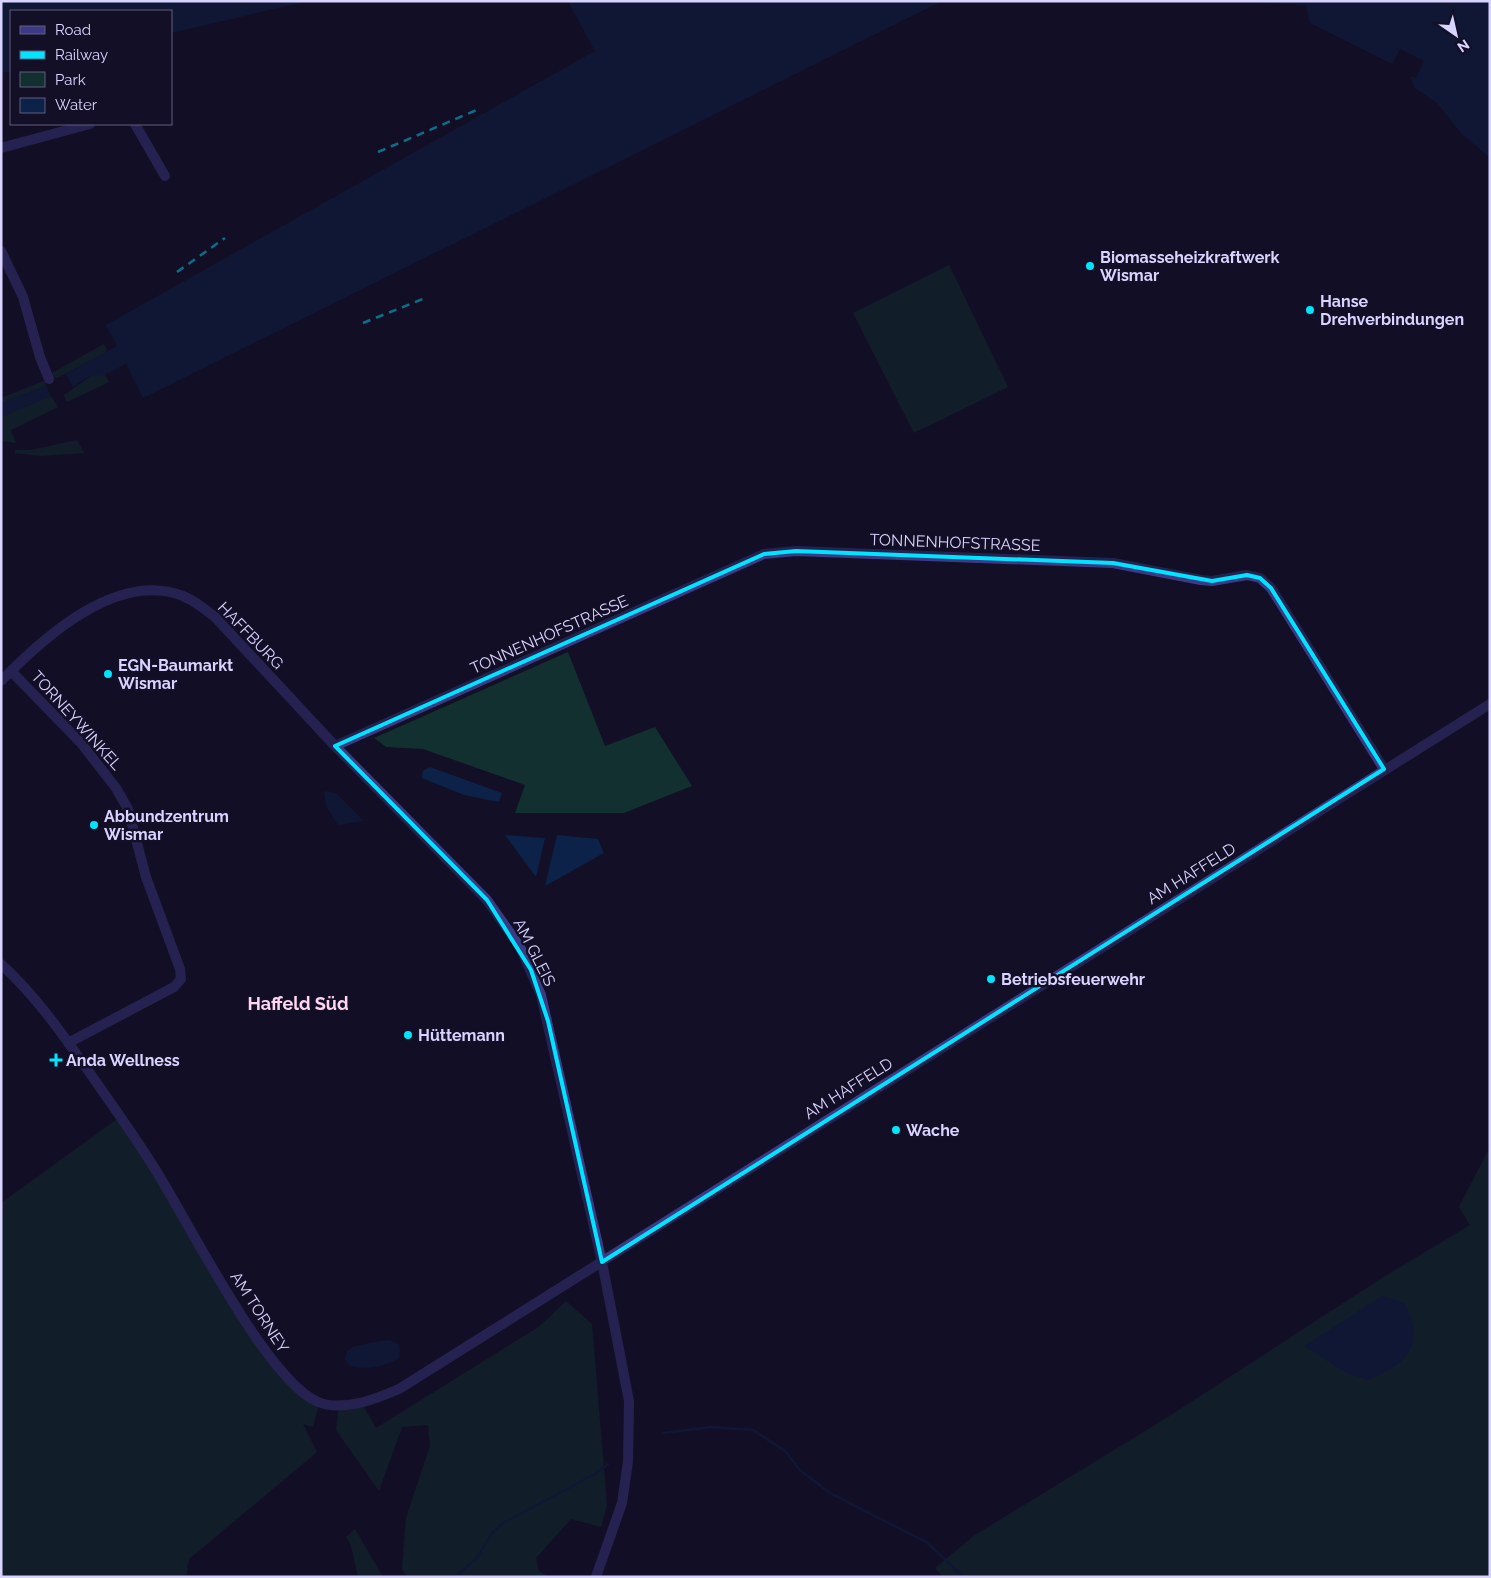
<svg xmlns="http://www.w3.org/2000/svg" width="1491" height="1578" font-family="Raleway,sans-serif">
  <rect width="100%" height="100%" fill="#130f26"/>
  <g fill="#12302f">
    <path d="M949,265L1008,387L914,433L853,313Z"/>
    <path d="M104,344L107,350L103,354L57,378L54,377L52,373Z"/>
    <path d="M94,374H105L109,382L67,402L64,395Z"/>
    <path d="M44,381L46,386L1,403V398Z"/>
    <path d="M51,396L58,407L11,430L16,443L1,441V417Z"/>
    <path d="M77,440L84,453L41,456L15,453V450H31Z"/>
    <path d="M568,652L605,746L655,727L692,786L624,813H515L525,785L423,749L386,747L374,738Z"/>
    <path d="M120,1117L280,1371L319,1403L313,1427L303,1424L317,1452L189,1559L186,1577H1V1203Z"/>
    <path d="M1490,1147V1577H943L935,1568L975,1535L1168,1417L1382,1278L1470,1225L1459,1207Z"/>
    <path d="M566,1301L592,1324L607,1505L601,1527L571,1519L536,1558L539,1571L549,1577H407L402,1569L406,1518L430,1446L428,1425L402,1427L379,1491L336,1430L339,1405L361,1402L376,1428L540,1326Z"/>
    <path d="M355,1529L383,1577H358L351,1545L346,1537Z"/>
  </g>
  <g fill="#0c2248">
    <path d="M1,1H308L171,33V11H11V71L1,73Z"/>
    <path d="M568,1H942L143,398L126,364L104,375L90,376L73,387L66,374L117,346L106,325L595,51Z"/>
    <path d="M1236,1H1490V158L1461,133L1437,103L1415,88L1410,76L1416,78L1424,61L1400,49L1392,64L1310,23L1306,5Z"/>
    <path d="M46,386L51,396L1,417V403Z"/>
    <path d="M430,767L502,793L499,802L464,795L422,778L423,771Z"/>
    <path d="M324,791L336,793L364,821L338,825L326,806Z"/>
    <path d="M505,835L545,838L536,877Z"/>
    <path d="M557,835L598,839L604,853L545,886Z"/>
    <path d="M1382,1296L1405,1303C1426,1346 1408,1363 1368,1380L1346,1373L1304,1346Z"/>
    <path d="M389,1340L398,1344L400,1351L399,1358C384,1367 365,1371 349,1365L345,1359L347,1351L353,1347L369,1343Z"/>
  </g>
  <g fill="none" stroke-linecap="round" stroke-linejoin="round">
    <g stroke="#0c2248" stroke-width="2.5">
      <path d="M663,1433L711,1427L753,1430L785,1451L800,1470L830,1493L926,1542L964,1577"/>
      <path d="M455,1577L477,1558L492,1533L503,1523L595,1474L608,1464"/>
    </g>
    <g stroke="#3d3a85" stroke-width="10">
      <path d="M135,124L165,176"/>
      <path d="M1,148L90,124"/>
      <path d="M1,251L23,297L40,357L49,379"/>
      <path d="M11,671L81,743L116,788L128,809L146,877L180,969L181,979L174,987L68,1043"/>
      <path d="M1,681C43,638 117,570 183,596C195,601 205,609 215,617L335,746L487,900L520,947L541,995L602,1262L629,1401L628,1462L622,1503L596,1577"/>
      <path d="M335,746L764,554L796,551L1113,563L1201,580L1212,581L1247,575L1260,578L1271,588L1384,769"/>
      <path d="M1,964C35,995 61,1032 87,1069C110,1102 134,1135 155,1169C188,1221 267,1381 318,1402C343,1412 376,1399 399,1389L1490,704"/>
    </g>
    <g stroke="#00e5ff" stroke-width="2.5" stroke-dasharray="8 6" stroke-linecap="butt">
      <path d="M378,152L479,109"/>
      <path d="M177,272L225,238"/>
      <path d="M363,323L425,298"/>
    </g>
  </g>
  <path d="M0 0H1491V1578H0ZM796,551L1113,563L1212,581L1247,575L1260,578L1271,588L1384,769L602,1262L548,1021L531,970L487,900L335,746L764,554Z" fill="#130f26" fill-opacity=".55" fill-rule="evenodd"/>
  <path fill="none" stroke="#00e5ff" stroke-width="4" stroke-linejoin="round" d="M796,551L1113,563L1212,581L1247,575L1260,578L1271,588L1384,769L602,1262L548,1021L531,970L487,900L335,746L764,554Z"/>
  <g fill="#00e5ff" stroke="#130f26" stroke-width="2">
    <circle cx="1090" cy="266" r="5"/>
    <circle cx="1310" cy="310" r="5"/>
    <circle cx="108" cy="674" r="5"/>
    <circle cx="94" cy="825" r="5"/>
    <circle cx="991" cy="979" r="5"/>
    <circle cx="408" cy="1035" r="5"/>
    <path d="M53.5 1052.5h5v5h5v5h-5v5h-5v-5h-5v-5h5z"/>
    <circle cx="896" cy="1130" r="5"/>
  </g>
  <g text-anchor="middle" stroke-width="5" stroke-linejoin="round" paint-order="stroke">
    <g font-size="16" font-weight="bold" fill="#d9d4ff" stroke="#130f26" text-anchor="start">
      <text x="1100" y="263">Biomasseheizkraftwerk<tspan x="1100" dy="18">Wismar</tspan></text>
      <text x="1320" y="307">Hanse<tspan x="1320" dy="18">Drehverbindungen</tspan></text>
      <text x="118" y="671">EGN-Baumarkt<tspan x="118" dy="18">Wismar</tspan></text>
      <text x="104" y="822">Abbundzentrum<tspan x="104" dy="18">Wismar</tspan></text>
      <text x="1001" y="985">Betriebsfeuerwehr</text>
      <text x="418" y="1041">Hüttemann</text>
      <text x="66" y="1066">Anda Wellness</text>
      <text x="906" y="1136">Wache</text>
    </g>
    <g font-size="16" fill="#d9d4ff" stroke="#130f26">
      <text transform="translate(955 542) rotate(2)" y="6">TONNENHOFSTRASSE</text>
      <text transform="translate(549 634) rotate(-24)" y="6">TONNENHOFSTRASSE</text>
      <text transform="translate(251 635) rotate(46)" y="6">HAFFBURG</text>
      <text transform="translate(77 720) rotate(48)" y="6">TORNEYWINKEL</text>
      <text transform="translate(1191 873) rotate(-32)" y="6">AM HAFFELD</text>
      <text transform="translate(535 952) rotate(63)" y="6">AM GLEIS</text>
      <text transform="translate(848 1088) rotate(-32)" y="6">AM HAFFELD</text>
      <text transform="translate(260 1312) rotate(57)" y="6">AM TORNEY</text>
    </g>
    <g font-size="18" font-weight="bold" fill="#ffd6f0" stroke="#130f26">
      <text x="298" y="1010">Haffeld Süd</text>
    </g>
  </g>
  <rect width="1491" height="1578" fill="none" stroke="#d9d4ff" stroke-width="5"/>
  <rect x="10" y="10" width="162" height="115" fill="#130f26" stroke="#625e7d"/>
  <rect x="20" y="26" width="25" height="8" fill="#3d3a85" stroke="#625e7d"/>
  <text x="55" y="35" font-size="15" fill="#d9d4ff">Road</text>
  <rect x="20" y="51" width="25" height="8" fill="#00e5ff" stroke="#625e7d"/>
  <text x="55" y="60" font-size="15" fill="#d9d4ff">Railway</text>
  <rect x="20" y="72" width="25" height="15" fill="#12302f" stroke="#625e7d"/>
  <text x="55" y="85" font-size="15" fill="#d9d4ff">Park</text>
  <rect x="20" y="98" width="25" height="15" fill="#0c2248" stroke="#625e7d"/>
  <text x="55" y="110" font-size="15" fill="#d9d4ff">Water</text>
  <g transform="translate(1456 35) rotate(146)" stroke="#130f26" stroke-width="4" paint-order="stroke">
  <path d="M0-4L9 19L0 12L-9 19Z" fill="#d9d4ff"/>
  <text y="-8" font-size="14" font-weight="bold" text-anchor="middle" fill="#d9d4ff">N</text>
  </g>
</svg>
